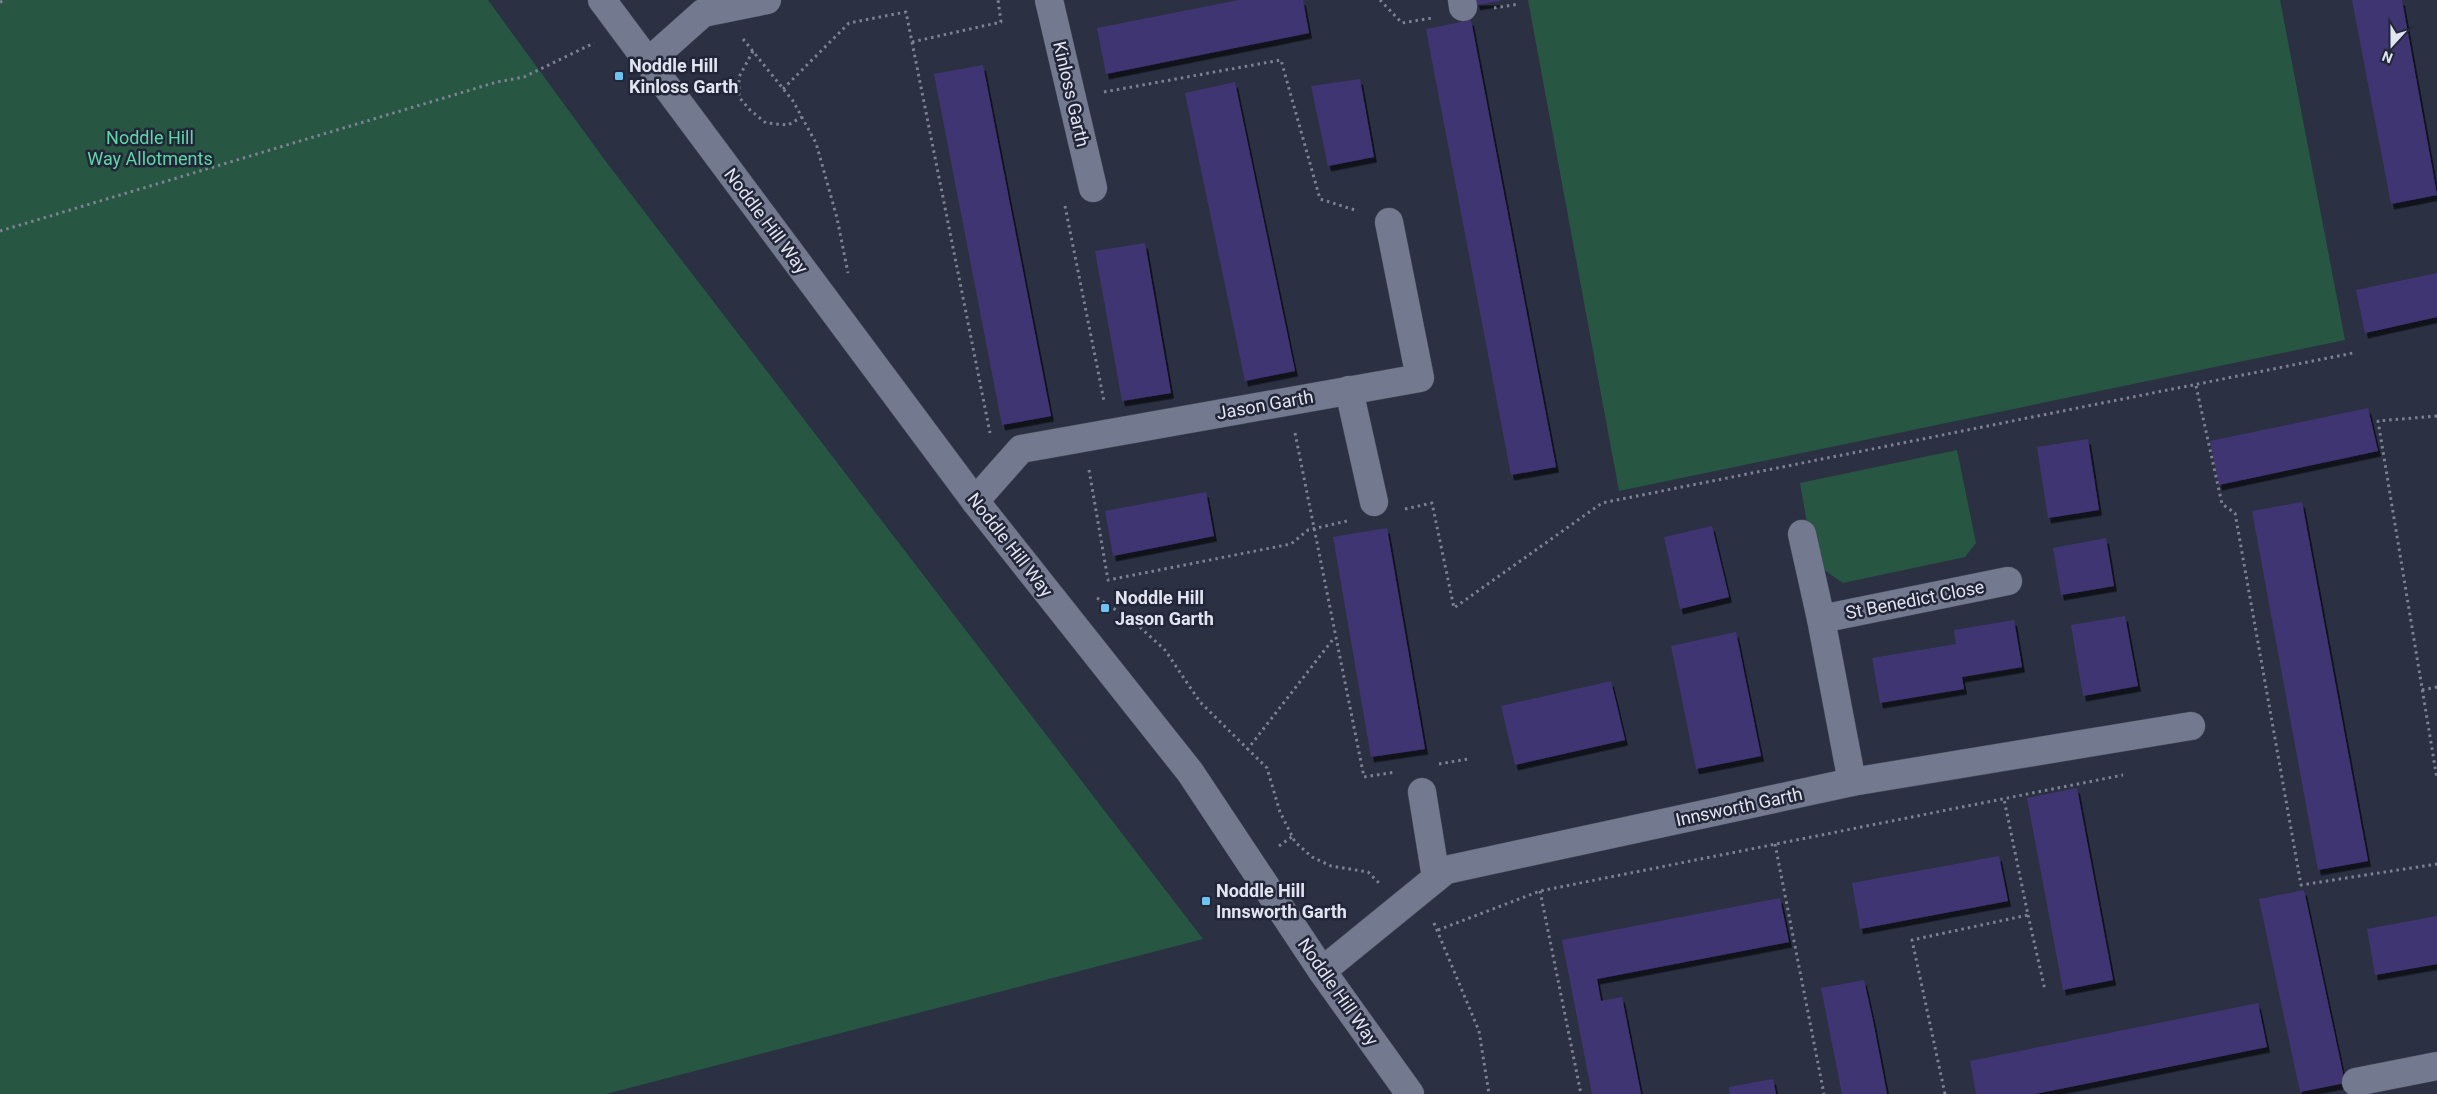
<svg xmlns="http://www.w3.org/2000/svg" width="2437" height="1094" font-family="Roboto,sans-serif">
  <defs>
    <filter id="shadow"><feDropShadow dx="3" dy="5.5" stdDeviation="0" flood-color="#0009"/></filter>
  </defs>
  <rect width="100%" height="100%" fill="#2b3043"/>
  <g fill="#275742">
    <path d="M0,0H488L607,163L1203,939L606,1094H0Z"/>
    <path d="M1528,0H2280L2345,340L1619,491Z"/>
    <path d="M1957,450L1976,543L1965,557L1843,583L1814,563L1800,483Z"/>
  </g>
  <g fill="#413473" filter="url(#shadow)">
    <path d="M1239,0H1303L1309,33L1106,74L1097,28Z"/>
    <path d="M1476,0H1500V1L1477,5Z"/>
    <path d="M2352,0H2402L2437,195L2391,204Z"/>
    <path d="M1471,20L1556,467L1511,475L1426,29Z"/>
    <path d="M983,65L1051,416L1002,425L934,74Z"/>
    <path d="M1360,79L1374,157L1328,166L1311,86Z"/>
    <path d="M1235,82L1295,371L1245,381L1185,93Z"/>
    <path d="M1145,243L1171,393L1122,401L1095,251Z"/>
    <path d="M2437,273V317L2365,333L2356,290Z"/>
    <path d="M2368,408L2378,451L2219,485L2210,441Z"/>
    <path d="M2088,439L2099,510L2048,518L2037,447Z"/>
    <path d="M1206,492L1214,536L1113,556L1105,511Z"/>
    <path d="M2302,502L2368,861L2318,870L2252,511Z"/>
    <path d="M1712,526L1729,597L1680,609L1664,537Z"/>
    <path d="M1387,528L1425,749L1371,757L1333,537Z"/>
    <path d="M2106,538L2114,586L2061,595L2053,548Z"/>
    <path d="M2125,616L2138,686L2083,696L2071,625Z"/>
    <path d="M2014,620L2022,667L1962,677L1964,689L1880,703L1872,658L1956,644L1954,630Z"/>
    <path d="M1736,632L1761,756L1696,769L1671,646Z"/>
    <path d="M1611,681L1625,740L1515,765L1501,706Z"/>
    <path d="M2077,788L2113,980L2063,990L2027,798Z"/>
    <path d="M1999,856L2008,901L1860,929L1852,883Z"/>
    <path d="M2304,890L2345,1083L2300,1092L2259,899Z"/>
    <path d="M1780,898L1789,942L1597,979L1601,1001L1622,997L1641,1094H1592L1562,940Z"/>
    <path d="M2437,916V964L2375,975L2367,929Z"/>
    <path d="M1864,980L1873,1021L1887,1094H1842L1821,988Z"/>
    <path d="M2258,1003L2267,1047L2035,1094H1976L1970,1061Z"/>
    <path d="M1773,1079L1776,1094H1730L1729,1087Z"/>
  </g>
  <g fill="none" stroke-linecap="round" stroke-linejoin="round">
    <defs>
      <g id="minor">
        <path d="M602,0L975,501L1190,772L1322,971L1410,1094"/>
        <path d="M1049,0L1093,188"/>
        <path d="M1462,0L1463,7"/>
        <path d="M648,62L703,13L767,0"/>
        <path d="M1349,390L1374,502"/>
        <path d="M975,501L1021,449L1420,378L1389,222"/>
        <path d="M1802,534L1821,619L1852,782"/>
        <path d="M1821,619L2008,581"/>
        <path d="M1422,792L1436,878"/>
        <path d="M1322,971L1446,870L1852,782L2191,726"/>
        <path d="M2356,1082L2437,1066"/>
      </g>
    </defs>
    <use href="#minor" stroke="#494d5d" stroke-width="29"/>
    <g stroke="#7d8292" stroke-width="3" stroke-dasharray="2.5 4" stroke-linecap="butt">
      <path d="M1380,0L1402,23L1432,18"/>
      <path d="M0,2L6,0"/>
      <path d="M1494,8L1519,4"/>
      <path d="M743,39L793,101L816,143L837,218L848,273"/>
      <path d="M912,42L1001,22L998,0"/>
      <path d="M753,51L739,77V97L750,110L766,123L788,125L802,117"/>
      <path d="M783,89L849,23L906,12L990,433"/>
      <path d="M1104,92L1281,60L1320,199L1358,211"/>
      <path d="M1065,206L1104,401"/>
      <path d="M0,231L497,82L524,77L594,43"/>
      <path d="M2196,386L2222,504L2235,513L2301,885L2437,864"/>
      <path d="M2437,416L2378,421L2437,779"/>
      <path d="M1295,433L1364,777L1396,772"/>
      <path d="M1089,470L1108,580L1291,544L1308,530L1347,521"/>
      <path d="M1405,509L1432,503L1454,608L1602,503L2353,353"/>
      <path d="M1097,598L1132,620L1165,650L1200,702L1267,768L1280,812L1295,842L1312,857L1331,866L1368,872L1379,883"/>
      <path d="M2422,690L2437,687"/>
      <path d="M1247,750L1334,638"/>
      <path d="M1439,764L1468,759"/>
      <path d="M1775,844L1824,1094"/>
      <path d="M1279,846L1293,836"/>
      <path d="M1540,891L1581,1094"/>
      <path d="M2028,915L2045,990"/>
      <path d="M1434,923L1479,1031L1489,1094"/>
      <path d="M1438,930L1540,891L2123,775"/>
      <path d="M1945,1094L1912,940L2028,915L2004,799"/>
    </g>
    <use href="#minor" stroke="#737a8f" stroke-width="28"/>
  </g>
  <g fill="#6cc3f2" stroke="#222638" stroke-width="2">
    <rect x="614" y="71" width="10" height="10" rx="2.5"/>
    <rect x="1100" y="603" width="10" height="10" rx="2.5"/>
    <rect x="1201" y="896" width="10" height="10" rx="2.5"/>
  </g>
  <g text-anchor="middle" stroke-width="5" stroke-linejoin="round" paint-order="stroke">
    <g font-size="18" font-weight="bold" fill="#e1e5f1" stroke="#222638" text-anchor="start">
      <text x="629" y="72">Noddle Hill<tspan x="629" dy="21">Kinloss Garth</tspan></text>
      <text x="1115" y="604">Noddle Hill<tspan x="1115" dy="21">Jason Garth</tspan></text>
      <text x="1216" y="897">Noddle Hill<tspan x="1216" dy="21">Innsworth Garth</tspan></text>
    </g>
    <g font-size="18" fill="#e1e5f1" stroke="#222638">
      <text transform="translate(1071 94) rotate(77)" y="6">Kinloss Garth</text>
      <text transform="translate(766 221) rotate(53)" y="6">Noddle Hill Way</text>
      <text transform="translate(1265 405) rotate(-10)" y="6">Jason Garth</text>
      <text transform="translate(1010 545) rotate(52)" y="6">Noddle Hill Way</text>
      <text transform="translate(1915 600) rotate(-11)" y="6">St Benedict Close</text>
      <text transform="translate(1739 807) rotate(-12)" y="6">Innsworth Garth</text>
      <text transform="translate(1338 992) rotate(55)" y="6">Noddle Hill Way</text>
    </g>
    <g font-size="18" fill="#5dd9a6" stroke="#222638">
      <text x="150" y="144">Noddle Hill<tspan x="150" dy="21">Way Allotments</tspan></text>
    </g>
  </g>
  <g transform="translate(2392 45) rotate(201)" stroke="#222638" stroke-width="4" paint-order="stroke">
  <path d="M0-4L9 19L0 12L-9 19Z" fill="#e1e5f1"/>
  <text y="-8" font-size="14" font-weight="bold" text-anchor="middle" fill="#e1e5f1">N</text>
  </g>
</svg>
